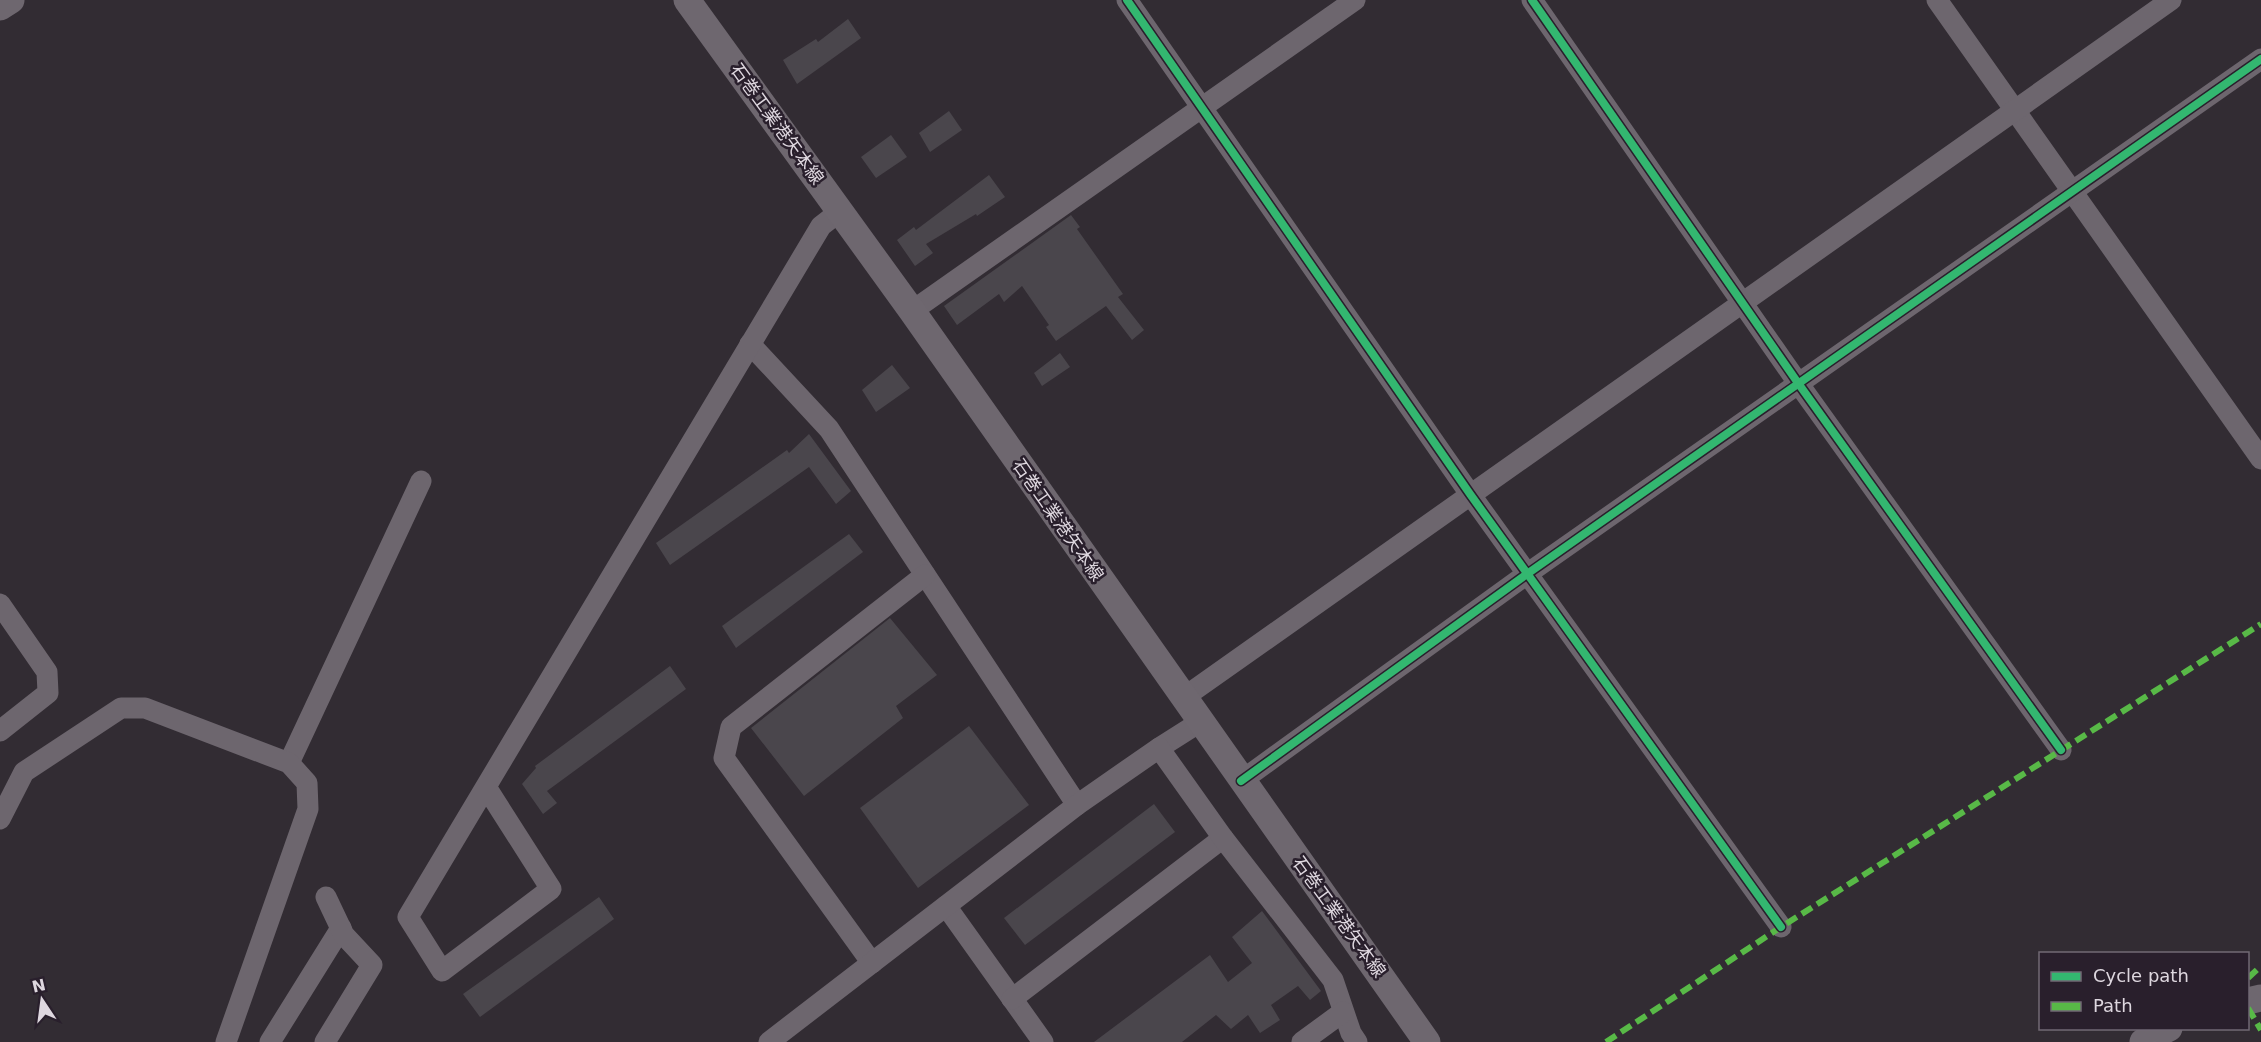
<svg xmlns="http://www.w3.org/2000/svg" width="2261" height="1042" font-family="'DejaVu Sans','Noto Sans JP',sans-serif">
  <rect width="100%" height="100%" fill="#322c33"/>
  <g fill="#4a464c">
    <path d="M848,19L861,38L797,84L783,60L816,39L818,42Z"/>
    <path d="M949,111L962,130L930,152L919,133Z"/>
    <path d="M891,135L907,157L876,178L861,157Z"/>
    <path d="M989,175L1005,197L977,216L976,214L926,244L933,253L915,266L897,240L914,227L916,230Z"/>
    <path d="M1071,215L1080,227L1077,229L1123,294L1118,297L1144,330L1132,340L1106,306L1056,341L1046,327L1049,325L1022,286L1004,302L999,294L957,325L944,306Z"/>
    <path d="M1060,353L1070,367L1042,386L1034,373Z"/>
    <path d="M892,365L910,388L876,412L862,390Z"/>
    <path d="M809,434L851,491L836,504L809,467L670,565L656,543L787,450L789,453Z"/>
    <path d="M849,534L863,552L736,648L722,626Z"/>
    <path d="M890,618L937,675L896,706L903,718L804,796L751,728Z"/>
    <path d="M670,666L686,689L547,791L557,803L543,814L522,784L536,768L535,766Z"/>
    <path d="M969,726L1029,805L918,888L860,808Z"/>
    <path d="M1154,804L1175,832L1025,945L1004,918Z"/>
    <path d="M599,897L614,919L480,1017L463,994Z"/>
    <path d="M1262,911L1321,991L1310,1000L1298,986L1271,1005L1280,1020L1260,1033L1248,1015L1231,1029L1216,1015L1182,1042H1094L1210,955L1228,982L1252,963L1232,937Z"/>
  </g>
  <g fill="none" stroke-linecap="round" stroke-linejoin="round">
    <g stroke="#6d666e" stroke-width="21">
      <path d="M1127,0L1470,494L1781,927"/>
      <path d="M1532,0L1798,383L2061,750"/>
      <path d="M1937,0L2261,459"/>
      <path d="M912,311L1355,0"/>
      <path d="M750,344L829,429L1077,805"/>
      <path d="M0,604L47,672L48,693L0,731"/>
      <path d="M1183,698L2171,0"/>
      <path d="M1159,748L1200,722"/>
      <path d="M289,763L421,481"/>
      <path d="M1241,781L1527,574L2261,59"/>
      <path d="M486,787L551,889L442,971L408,917L821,226L839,212"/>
      <path d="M0,819L24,772L121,708H145L289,763L307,783L308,809L226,1042"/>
      <path d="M946,906L1043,1042"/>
      <path d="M872,963L724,758L731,727L925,575"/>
      <path d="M1012,999L1223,838"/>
      <path d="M270,1042L341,928"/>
      <path d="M325,1042L372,965L344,935L326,897"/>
      <path d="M769,1042L1077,805L1159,748L1223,838L1333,980L1351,1033L1357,1042"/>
      <path d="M1302,1042L1343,1012"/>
    </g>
    <g stroke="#6e676f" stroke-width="27">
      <path d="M687,0L912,311L1427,1042"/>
      <path d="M0,7L11,0"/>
      <path d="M2248,1001L2261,998"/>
      <path d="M2143,1042L2169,1028"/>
    </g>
    <g stroke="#58b947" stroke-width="6" stroke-dasharray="12 6" stroke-linecap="butt">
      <path d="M2248,978L2261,966"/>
      <path d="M2248,1008L2261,1030"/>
      <path d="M1606,1042L1781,927L2261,624"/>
    </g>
    <defs>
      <g id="cycleway">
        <path d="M1127,0L1470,494L1781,927"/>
        <path d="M1532,0L1798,383L2061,750"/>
        <path d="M1241,781L1527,574L2261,59"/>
      </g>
    </defs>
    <use href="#cycleway" stroke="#291f2c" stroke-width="11"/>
    <use href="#cycleway" stroke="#33b770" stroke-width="8"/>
  </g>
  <g text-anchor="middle" stroke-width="5" stroke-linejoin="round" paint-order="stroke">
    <g font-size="18" fill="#ded7df" stroke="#291f2c">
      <text transform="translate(777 124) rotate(54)" y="6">石巻工業港矢本線</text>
      <text transform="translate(1058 520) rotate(55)" y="6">石巻工業港矢本線</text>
      <text transform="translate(1339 917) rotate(54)" y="6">石巻工業港矢本線</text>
    </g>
  </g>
  <rect x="2039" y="952" width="210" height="78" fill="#291f2c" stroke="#716974" stroke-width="1.5"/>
  <rect x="2051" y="972" width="30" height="9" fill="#33b770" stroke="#716974" stroke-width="1.5"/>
  <text x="2093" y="982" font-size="18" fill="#ded7df">Cycle path</text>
  <rect x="2051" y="1002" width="30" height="9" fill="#58b947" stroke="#716974" stroke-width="1.5"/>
  <text x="2093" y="1012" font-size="18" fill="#ded7df">Path</text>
  <g transform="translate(42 1000) rotate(347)" stroke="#291f2c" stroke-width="4.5" paint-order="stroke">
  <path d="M0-4.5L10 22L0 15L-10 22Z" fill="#ded7df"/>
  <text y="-9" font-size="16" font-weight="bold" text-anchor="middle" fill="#ded7df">N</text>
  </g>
</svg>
